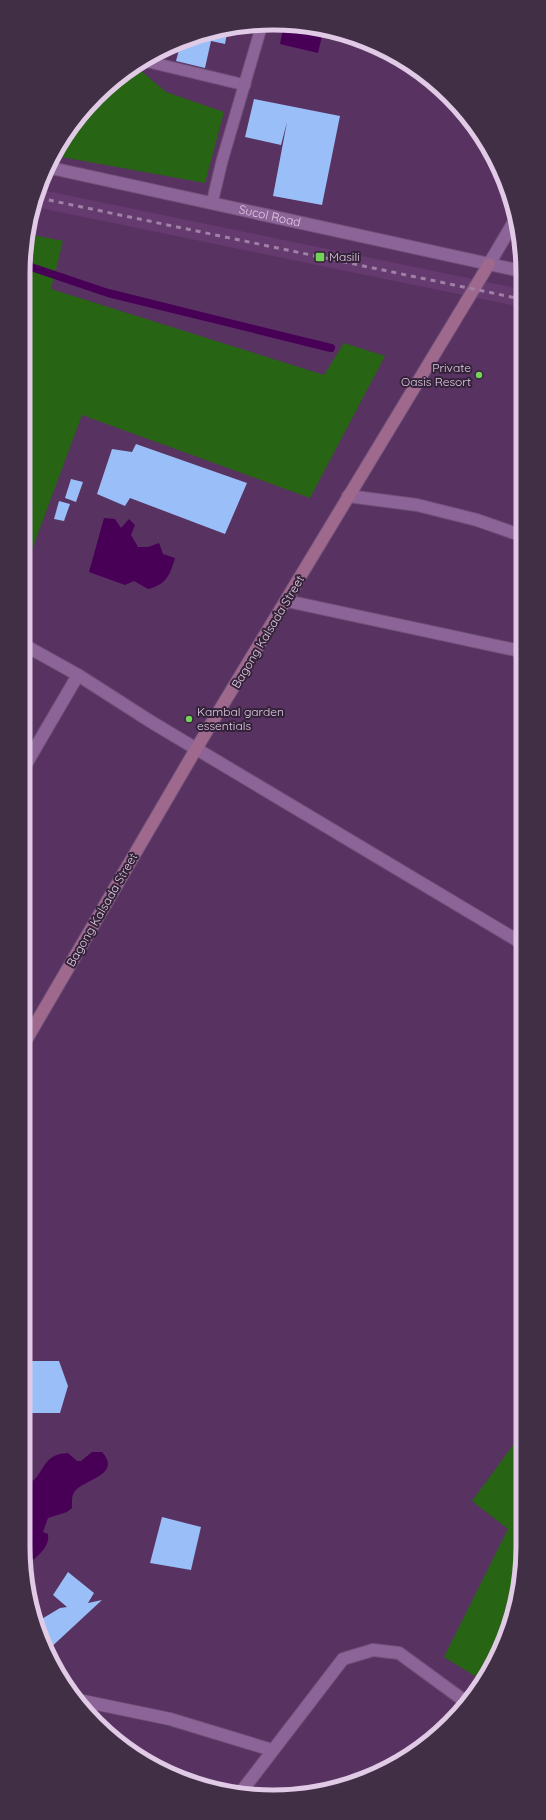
<svg xmlns="http://www.w3.org/2000/svg" width="546" height="1820" font-family="Quicksand,sans-serif">
  <rect width="100%" height="100%" fill="#583261"/>
  <path fill="#653a6e" d="M42,190L521,289V307L35,207Z"/>
  <g fill="#276514">
    <path d="M134,65L166,92L224,112L205,183L56,156L65,134Z"/>
    <path d="M28,234L63,241L51,289L324,375L344,343L385,356L310,498L82,415L27,563Z"/>
    <path d="M519,1437L518,1596L483,1681L444,1657L508,1529L472,1501Z"/>
  </g>
  <g fill="#480056">
    <path d="M283,28L322,36L318,53L280,44Z"/>
    <path d="M104,518L115,519L121,528L129,519L135,525L131,535L138,547H148L159,543L163,554L175,558C170,575 166,585 148,589L134,581L125,585L89,572Z"/>
    <path d="M92,1452H102C122,1474 86,1479 76,1490C71,1495 72,1501 72,1508L67,1512L48,1518L43,1532L48,1534C50,1549 36,1556 27,1566L23,1547V1484C46,1482 37,1454 68,1453L77,1461H81Z"/>
  </g>
  <g fill="none" stroke-linecap="round" stroke-linejoin="round">
    <path stroke="#480056" stroke-width="8" d="M28,266L108,293L331,348"/>
  </g>
  <g fill="#9abef7">
    <path d="M224,28H228L225,44L211,41L205,68L176,61L180,46Z"/>
    <path d="M254,99L340,116L322,205L273,196L287,122L281,145L245,137Z"/>
    <path d="M136,444L247,483L225,534L130,498L125,506L97,494L112,449L132,452Z"/>
    <path d="M71,479L83,482L76,502L65,498Z"/>
    <path d="M59,501L70,504L64,521L54,519Z"/>
    <path d="M24,1361H59L68,1386L60,1413H23Z"/>
    <path d="M162,1517L201,1527L191,1570L150,1563Z"/>
    <path d="M68,1572L94,1593L88,1603L102,1600L47,1651L42,1642L39,1627L44,1626L40,1620L60,1608L67,1607L53,1595Z"/>
  </g>
  <g fill="none" stroke-linecap="round" stroke-linejoin="round">
    <defs>
      <g id="lane">
        <path d="M145,61L245,85"/>
        <path d="M212,203L222,161L261,28"/>
      </g>
      <g id="street">
        <path id="s1" d="M51,168L521,271"/>
        <path d="M489,264L515,220"/>
        <path d="M348,496L417,505L477,520L520,535"/>
        <path d="M287,601L520,651"/>
        <path d="M26,646L78,675L153,723L520,942"/>
        <path d="M26,764L78,675"/>
        <path d="M78,1700L170,1719L272,1750"/>
        <path d="M241,1792L343,1659L373,1650L399,1653L466,1702"/>
      </g>
      <path id="secondary" d="M25,1042L196,749L489,264"/>
    </defs>
    <use href="#lane" stroke="#705078" stroke-width="13"/>
    <use href="#street" stroke="#705078" stroke-width="14"/>
    <use href="#secondary" stroke="#705078" stroke-width="14"/>
    <use href="#lane" stroke="#8d6497" stroke-width="11"/>
    <use href="#street" stroke="#8d6497" stroke-width="12"/>
    <use href="#secondary" stroke="#9e698d" stroke-width="12"/>
    <path stroke="#9f81a6" stroke-width="3" stroke-dasharray="5 5" stroke-linecap="butt" d="M39,198L521,299"/>
  </g>
  <g fill="#74d25b" stroke="#332238" stroke-width="1.5">
    <rect x="315" y="252" width="10" height="10" rx="2"/>
    <circle cx="479" cy="375" r="4"/>
    <circle cx="189" cy="719" r="4"/>
  </g>
  <g text-anchor="middle" stroke-width="4" stroke-linejoin="round" paint-order="stroke">
    <g font-size="12" fill="#e0cae5" stroke="#332238">
      <text dy="4" stroke="none"><textPath href="#s1" startOffset="224">Sucol Road</textPath></text>
      <text transform="translate(268 632) rotate(-59)" y="4">Bagong Kalsada Street</text>
      <text transform="translate(102 910) rotate(-60)" y="4">Bagong Kalsada Street</text>
    </g>
    <g font-size="12" fill="#e0cae5" stroke="#332238" text-anchor="start">
      <text x="329" y="261">Masili</text>
      <text x="471" y="372" text-anchor="end">Private<tspan x="471" dy="14">Oasis Resort</tspan></text>
      <text x="197" y="716">Kambal garden<tspan x="197" dy="14">essentials</tspan></text>
    </g>
  </g>
  <path d="M0 0H546V1820H0ZM273 30H273A243 243 0 0 1 516 273V1547A243 243 0 0 1 273 1790H273A243 243 0 0 1 30 1547V273A243 243 0 0 1 273 30Z" fill="#412f46" fill-rule="evenodd"/>
  <path fill="none" stroke="#e0cae5" stroke-width="5" d="M273 30H273A243 243 0 0 1 516 273V1547A243 243 0 0 1 273 1790H273A243 243 0 0 1 30 1547V273A243 243 0 0 1 273 30Z"/>
</svg>
